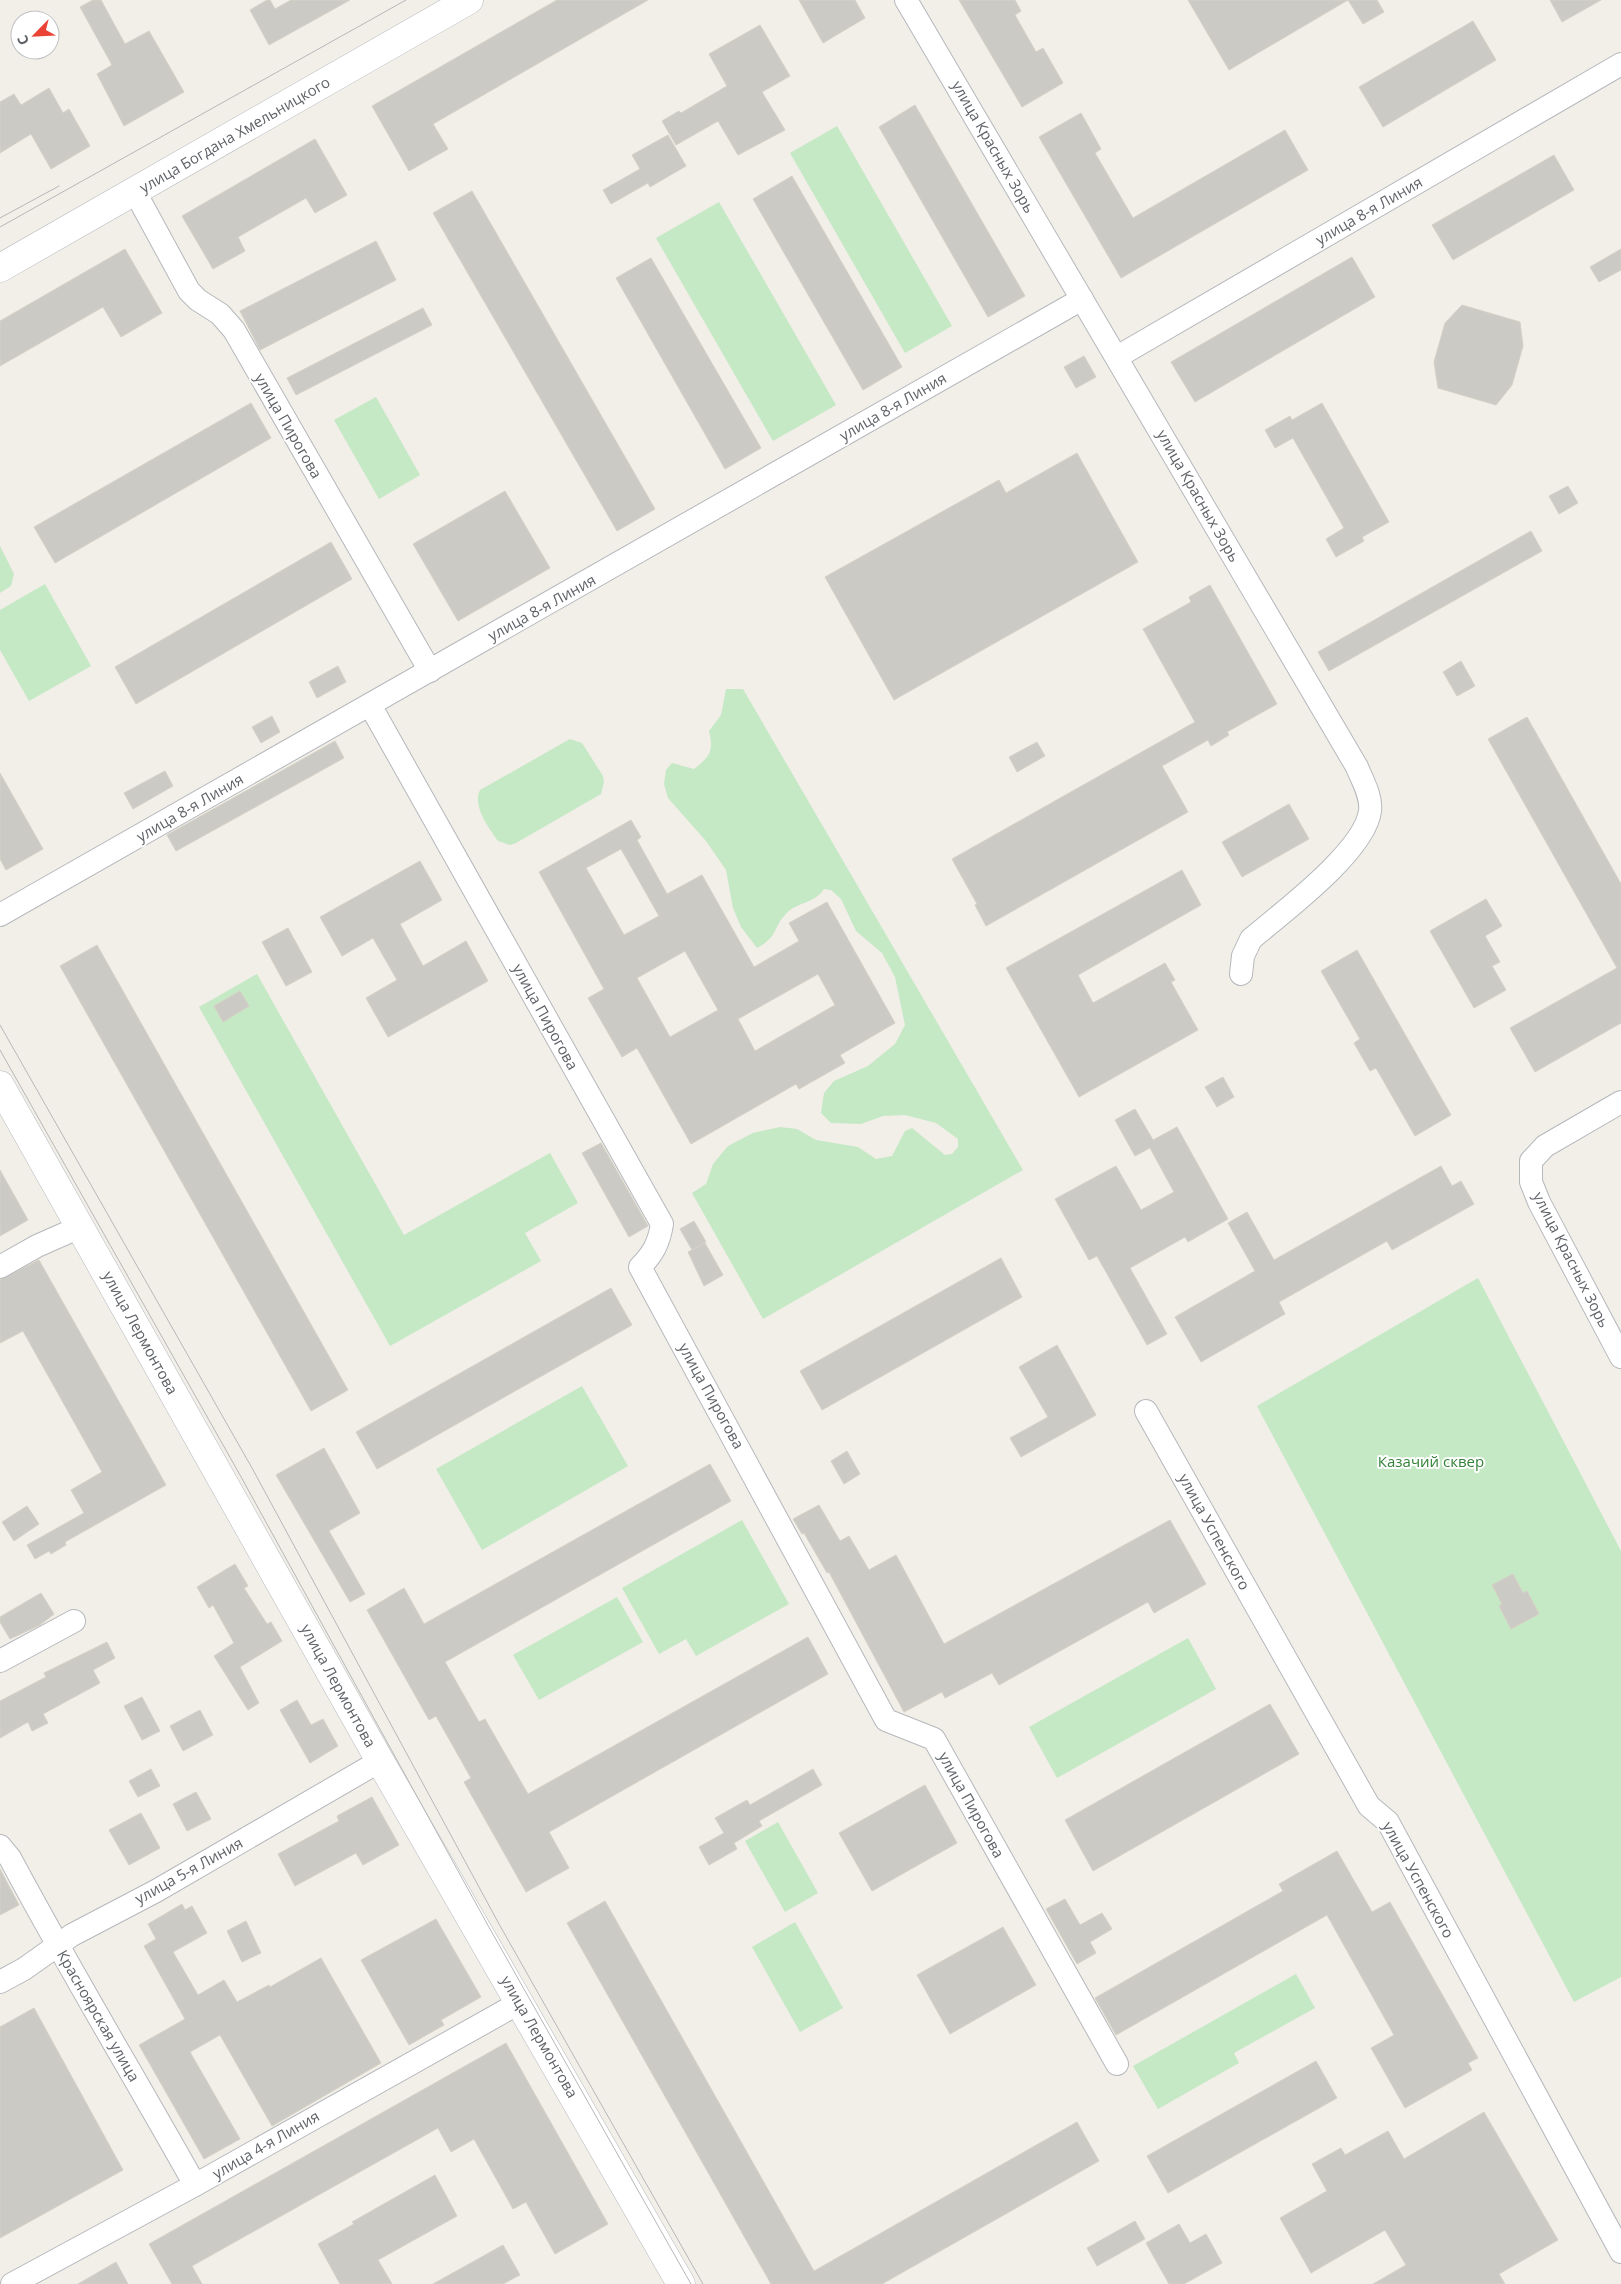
<svg xmlns="http://www.w3.org/2000/svg" width="1621" height="2284" font-family="'Open Sans',sans-serif">
  <rect width="100%" height="100%" fill="#f1efe8"/>
  <g fill="#c5e8c5">
    <path d="M837,126L952,326L905,353L790,153Z"/>
    <path d="M719,202L836,405L773,441L656,238Z"/>
    <path d="M376,397L420,475L379,499L334,420Z"/>
    <path d="M0,546L14,574L11,586L0,593Z"/>
    <path d="M45,584L91,666L29,701L0,650V610Z"/>
    <path d="M726,689H743L1023,1170L763,1319L692,1193L706,1184L713,1164L728,1146L753,1133L780,1127L797,1129L816,1140L858,1147L876,1159L892,1156L905,1131L912,1128L945,1155L952,1154L958,1147V1139L936,1123L905,1115L883,1116L861,1124L831,1123L821,1113L824,1093L834,1081L868,1066L895,1044L905,1025L895,977L882,953L856,931L841,899L831,890L824,889C815,904 795,902 785,915C772,929 779,936 757,948L741,927L733,908L726,870L706,841L668,798L664,784L666,770L672,763L694,769C710,757 714,751 709,731L721,715Z"/>
    <path d="M570,739L582,743L603,776L604,782L601,794L516,843L510,845L498,841C489,828 472,806 480,790Z"/>
    <path d="M257,974L404,1235L550,1153L578,1203L525,1233L541,1261L390,1346L199,1007Z"/>
    <path d="M1478,1278L1621,1551V1977L1574,2002L1257,1406Z"/>
    <path d="M582,1386L628,1466L482,1550L436,1469Z"/>
    <path d="M742,1520L789,1604L696,1656L686,1639L659,1654L622,1588Z"/>
    <path d="M617,1597L643,1642L539,1700L513,1655Z"/>
    <path d="M1188,1638L1216,1689L1057,1778L1029,1727Z"/>
    <path d="M778,1822L818,1893L785,1912L745,1841Z"/>
    <path d="M795,1922L843,2008L800,2032L752,1947Z"/>
    <path d="M1296,1974L1315,2008L1234,2053L1239,2063L1158,2109L1133,2066Z"/>
  </g>
  <g fill="#cccac5" stroke="#d6d1c6" fill-rule="evenodd">
    <path d="M93,0H101L125,44L149,31L184,92L124,126L97,74L112,65L80,7Z"/>
    <path d="M267,0H270L275,9L291,0H350L269,45L250,10Z"/>
    <path d="M557,0H648L433,124L448,149L409,171L372,106Z"/>
    <path d="M799,0H855L865,18L823,43Z"/>
    <path d="M959,0H1015L1021,11L1015,15L1036,52L1043,48L1063,83L1022,107Z"/>
    <path d="M1188,0H1377L1384,12L1363,24L1348,0L1229,70Z"/>
    <path d="M1550,0H1601L1562,22Z"/>
    <path d="M1473,21L1496,60L1383,127L1359,87Z"/>
    <path d="M760,25L790,76L762,92L785,130L738,155L718,121L676,145L662,121L679,111L681,113L727,86L709,54Z"/>
    <path d="M49,88L63,113L69,109L90,146L51,169L31,134L0,153V102L14,94L21,105Z"/>
    <path d="M915,105L1025,296L988,317L879,127Z"/>
    <path d="M1081,113L1101,149L1095,153L1133,218L1285,130L1308,170L1121,278L1039,137Z"/>
    <path d="M668,135L686,166L650,187L648,183L611,204L603,190L640,169L632,155Z"/>
    <path d="M315,139L347,195L315,213L306,198L238,237L245,251L213,269L182,216Z"/>
    <path d="M1554,155L1574,190L1453,260L1432,225Z"/>
    <path d="M792,176L902,367L863,390L753,199Z"/>
    <path d="M472,191L655,509L617,531L433,213Z"/>
    <path d="M376,241L396,280L260,350L240,311Z"/>
    <path d="M125,249L162,313L121,337L103,307L0,366V321Z"/>
    <path d="M1621,249V270L1599,282L1590,267Z"/>
    <path d="M1352,257L1375,297L1195,402L1171,362Z"/>
    <path d="M651,258L761,448L725,469L616,278Z"/>
    <path d="M1462,305L1520,322L1523,346L1512,385L1496,405L1438,388L1434,362L1445,323Z"/>
    <path d="M423,308L432,325L296,395L287,378Z"/>
    <path d="M1084,356L1096,377L1076,388L1064,367Z"/>
    <path d="M251,403L271,438L55,563L34,527Z"/>
    <path d="M1322,403L1389,522L1362,537L1364,541L1336,557L1326,539L1344,528L1293,438L1275,448L1265,430L1290,416L1292,420Z"/>
    <path d="M1077,453L1138,562L894,700L825,577L999,480L1006,493Z"/>
    <path d="M1568,486L1578,503L1559,514L1549,496Z"/>
    <path d="M505,491L550,568L458,621L413,544Z"/>
    <path d="M1531,531L1542,551L1329,671L1318,652Z"/>
    <path d="M331,542L352,579L136,704L115,667Z"/>
    <path d="M1210,585L1277,704L1227,732L1229,735L1211,746L1208,740L1162,766L1188,812L986,926L975,905L977,904L952,859L1195,722L1143,629L1191,602L1189,597Z"/>
    <path d="M1461,661L1475,686L1457,696L1443,672Z"/>
    <path d="M338,666L346,682L317,698L309,682Z"/>
    <path d="M272,716L280,732L261,743L252,727Z"/>
    <path d="M1527,717L1621,884V1023L1535,1072L1510,1028L1617,968L1488,739Z"/>
    <path d="M335,741L344,758L176,851L167,835Z"/>
    <path d="M1037,742L1045,756L1017,772L1009,757Z"/>
    <path d="M165,771L173,786L133,809L124,793Z"/>
    <path d="M0,773L43,849L6,870L0,859Z"/>
    <path d="M1289,804L1309,839L1242,877L1222,842Z"/>
    <path d="M631,820L641,837L637,840L667,894L702,875L754,967L799,941L789,923L827,902L895,1023L840,1055L845,1063L799,1089L796,1084L691,1144L637,1048L622,1057L588,998L604,989L539,872ZM621,849L659,916L624,935L586,868ZM685,951L718,1010L670,1037L637,978ZM818,974L835,1005L755,1051L738,1019Z"/>
    <path d="M420,861L442,900L400,924L423,966L466,941L488,981L388,1037L366,998L397,980L373,938L342,956L320,917Z"/>
    <path d="M1182,870L1201,905L1078,975L1093,1003L1165,963L1175,980L1171,982L1198,1030L1079,1097L1006,968Z"/>
    <path d="M1486,899L1502,926L1485,936L1500,962L1492,966L1506,990L1474,1008L1430,931Z"/>
    <path d="M288,928L312,972L286,986L262,942Z"/>
    <path d="M97,945L348,1390L311,1411L60,966Z"/>
    <path d="M1357,950L1451,1115L1415,1136L1376,1068L1370,1071L1354,1043L1360,1039L1321,971Z"/>
    <path d="M240,991L249,1006L223,1022L214,1006Z"/>
    <path d="M1223,1077L1234,1097L1217,1107L1205,1087Z"/>
    <path d="M1135,1109L1153,1140L1177,1127L1228,1219L1188,1242L1185,1237L1130,1268L1167,1334L1147,1345L1097,1256L1089,1260L1055,1199L1116,1166L1141,1210L1174,1192L1150,1148L1135,1156L1115,1120Z"/>
    <path d="M601,1143L648,1226L629,1237L582,1153Z"/>
    <path d="M1441,1166L1452,1186L1461,1181L1474,1204L1392,1250L1387,1241L1279,1302L1285,1314L1201,1362L1175,1317L1255,1271L1228,1223L1247,1212L1274,1260Z"/>
    <path d="M0,1170L28,1220L0,1236Z"/>
    <path d="M694,1221L706,1242L692,1250L680,1229Z"/>
    <path d="M705,1243L723,1275L704,1286L688,1252Z"/>
    <path d="M1001,1258L1022,1297L822,1410L800,1371Z"/>
    <path d="M39,1260L166,1485L65,1542L66,1545L51,1554L49,1551L35,1559L27,1545L84,1513L71,1490L102,1472L23,1331L0,1343V1280Z"/>
    <path d="M611,1288L632,1325L377,1469L356,1432Z"/>
    <path d="M1057,1345L1096,1415L1021,1457L1010,1438L1048,1417L1019,1367Z"/>
    <path d="M324,1448L360,1513L329,1531L365,1594L350,1602L276,1475Z"/>
    <path d="M847,1451L860,1474L844,1484L831,1461Z"/>
    <path d="M710,1464L731,1501L445,1662L479,1722L485,1719L528,1794L808,1637L828,1674L549,1832L569,1868L526,1892L464,1782L471,1778L436,1716L429,1720L367,1610L404,1588L424,1624Z"/>
    <path d="M819,1505L840,1541L849,1536L869,1570L896,1555L944,1644L1170,1520L1206,1584L1154,1613L1148,1602L999,1685L992,1673L945,1698L942,1692L904,1712L829,1572L827,1573L804,1533L802,1534L793,1519Z"/>
    <path d="M27,1506L39,1524L14,1541L2,1522Z"/>
    <path d="M235,1564L248,1586L244,1588L267,1624L271,1622L282,1641L240,1667L259,1703L248,1710L214,1656L234,1643L213,1605L209,1608L197,1587Z"/>
    <path d="M1513,1574L1523,1593L1527,1591L1539,1614L1511,1629L1499,1606L1502,1604L1492,1585Z"/>
    <path d="M41,1593L54,1614L40,1625L10,1639L0,1622V1617Z"/>
    <path d="M107,1642L115,1658L93,1670L100,1683L43,1714L48,1723L32,1731L28,1722L0,1738V1701L46,1677L44,1673Z"/>
    <path d="M142,1697L160,1731L142,1740L124,1706Z"/>
    <path d="M297,1700L311,1725L323,1719L338,1746L310,1763L280,1710Z"/>
    <path d="M1270,1704L1299,1754L1093,1871L1065,1820Z"/>
    <path d="M200,1710L213,1735L183,1751L170,1726Z"/>
    <path d="M151,1769L160,1786L138,1797L129,1781Z"/>
    <path d="M813,1769L822,1785L759,1821L762,1826L734,1843L737,1849L709,1865L699,1847L724,1833L715,1818L747,1800L750,1805Z"/>
    <path d="M925,1785L957,1843L872,1891L839,1833Z"/>
    <path d="M196,1792L211,1819L187,1831L173,1804Z"/>
    <path d="M372,1797L399,1845L363,1865L356,1853L295,1886L278,1854L339,1821L337,1816Z"/>
    <path d="M141,1813L160,1848L129,1865L109,1830Z"/>
    <path d="M1337,1851L1372,1912L1390,1902L1478,2058L1468,2063L1472,2070L1405,2108L1371,2048L1394,2035L1327,1915L1116,2035L1095,1998L1283,1891L1279,1884Z"/>
    <path d="M0,1869L19,1905L0,1915Z"/>
    <path d="M1065,1899L1080,1925L1102,1913L1112,1929L1090,1942L1096,1953L1077,1964L1046,1909Z"/>
    <path d="M605,1901L814,2271L1077,2122L1099,2161L882,2284H771L567,1923Z"/>
    <path d="M182,1904L185,1910L192,1906L207,1933L173,1952L198,1995L224,1980L237,2002L269,1985L270,1987L321,1958L381,2063L272,2126L220,2035L190,2052L240,2139L204,2159L139,2045L185,2019L144,1946L156,1939L148,1924Z"/>
    <path d="M436,1919L481,1997L441,2020L444,2025L409,2045L361,1960Z"/>
    <path d="M246,1921L261,1953L242,1962L227,1931Z"/>
    <path d="M1003,1927L1036,1985L950,2034L917,1975Z"/>
    <path d="M34,2008L123,2170L0,2238V2027Z"/>
    <path d="M506,2043L608,2224L555,2254L526,2202L513,2209L474,2139L451,2152L438,2128L192,2266L202,2284H172L149,2244Z"/>
    <path d="M1316,2061L1337,2098L1168,2193L1147,2156Z"/>
    <path d="M1484,2112L1558,2240L1499,2274L1505,2284H1373L1406,2265L1385,2230L1311,2273L1280,2218L1327,2191L1312,2164L1341,2148L1345,2155L1388,2131L1404,2159Z"/>
    <path d="M435,2175L457,2216L378,2260L392,2284H340L318,2244L354,2224L352,2222Z"/>
    <path d="M1135,2221L1145,2239L1097,2266L1087,2248Z"/>
    <path d="M1179,2224L1190,2243L1206,2234L1222,2263L1184,2284H1169L1146,2243Z"/>
    <path d="M503,2245L520,2275L503,2284H433Z"/>
    <path d="M116,2262L128,2284H78Z"/>
  </g>
  <g fill="none" stroke-linecap="round" stroke-linejoin="round">
    <defs>
      <g id="minor">
        <path d="M906,0L1357,767C1362,780 1372,796 1370,811C1365,851 1283,912 1251,939L1243,956L1241,974"/>
        <path d="M135,192L189,291L198,300L220,314L234,330L430,671"/>
        <path d="M1117,357L1621,64"/>
        <path d="M370,705L662,1224C659,1243 653,1254 640,1267L880,1709L886,1720L934,1739L1117,2064"/>
        <path d="M0,915L1082,299"/>
        <path d="M1621,1102L1545,1146L1531,1161V1182L1539,1202L1621,1357"/>
        <path d="M0,1267L37,1246L80,1227"/>
        <path d="M1146,1411L1369,1806L1388,1822L1621,2252"/>
        <path d="M0,1661L74,1621"/>
        <path d="M0,1846L10,1858C69,1969 134,2076 195,2185"/>
        <path d="M0,1982L24,1969L72,1935L156,1891L380,1761"/>
        <path d="M12,2284L195,2185L519,2003"/>
      </g>
      <g id="secondary">
        <path d="M0,268L469,0"/>
        <path d="M0,1085L380,1761L681,2284"/>
      </g>
    </defs>
    <use href="#minor" stroke="#b5b8bc" stroke-width="24"/>
    <use href="#secondary" stroke="#b6babf" stroke-width="29"/>
    <use href="#minor" stroke="#fff" stroke-width="22"/>
    <use href="#secondary" stroke="#fff" stroke-width="28"/>
    <g stroke="#b6b7b8" stroke-width="1">
      <path d="M0,218L59,186"/>
      <path d="M0,227L406,0"/>
      <path d="M0,1025L252,1468L499,1924L703,2284"/>
      <path d="M0,1050L240,1475L490,1929L691,2284"/>
    </g>
  </g>
  <g text-anchor="middle" stroke-width="4" stroke-linejoin="round" paint-order="stroke">
    <g font-size="15" fill="#5f6368" stroke="#fff">
      <text transform="translate(235 135) rotate(-30)" y="5">улица Богдана Хмельницкого</text>
      <text transform="translate(993 147) rotate(60)" y="5">улица Красных Зорь</text>
      <text transform="translate(1369 211) rotate(-30)" y="5">улица 8-я Линия</text>
      <text transform="translate(893 407) rotate(-30)" y="5">улица 8-я Линия</text>
      <text transform="translate(288 426) rotate(60)" y="5">улица Пирогова</text>
      <text transform="translate(1198 496) rotate(60)" y="5">улица Красных Зорь</text>
      <text transform="translate(542 608) rotate(-29)" y="5">улица 8-я Линия</text>
      <text transform="translate(190 808) rotate(-30)" y="5">улица 8-я Линия</text>
      <text transform="translate(545 1017) rotate(61)" y="5">улица Пирогова</text>
      <text transform="translate(1571 1260) rotate(63)" y="5">улица Красных Зорь</text>
      <text transform="translate(140 1333) rotate(61)" y="5">улица Лермонтова</text>
      <text transform="translate(711 1396) rotate(61)" y="5">улица Пирогова</text>
      <text transform="translate(1214 1532) rotate(61)" y="5">улица Успенского</text>
      <text transform="translate(338 1686) rotate(61)" y="5">улица Лермонтова</text>
      <text transform="translate(971 1805) rotate(61)" y="5">улица Пирогова</text>
      <text transform="translate(189 1871) rotate(-29)" y="5">улица 5-я Линия</text>
      <text transform="translate(1418 1880) rotate(61)" y="5">улица Успенского</text>
      <text transform="translate(98 2016) rotate(60)" y="5">Красноярская улица</text>
      <text transform="translate(539 2037) rotate(60)" y="5">улица Лермонтова</text>
      <text transform="translate(266 2145) rotate(-30)" y="5">улица 4-я Линия</text>
    </g>
    <g font-size="15" fill="#348238" stroke="#fff">
      <text x="1431" y="1467">Казачий сквер</text>
    </g>
  </g>
  <g transform="translate(35 35) rotate(246)"><circle r="24" fill="#ffffff" stroke="#bfc1c3"/>
  <path d="M0-4L9 19L0 12L-9 19Z" fill="#ea4335"/>
  <text y="-8" font-size="14" font-weight="bold" text-anchor="middle" fill="#5f6368">С</text>
  </g>
</svg>
